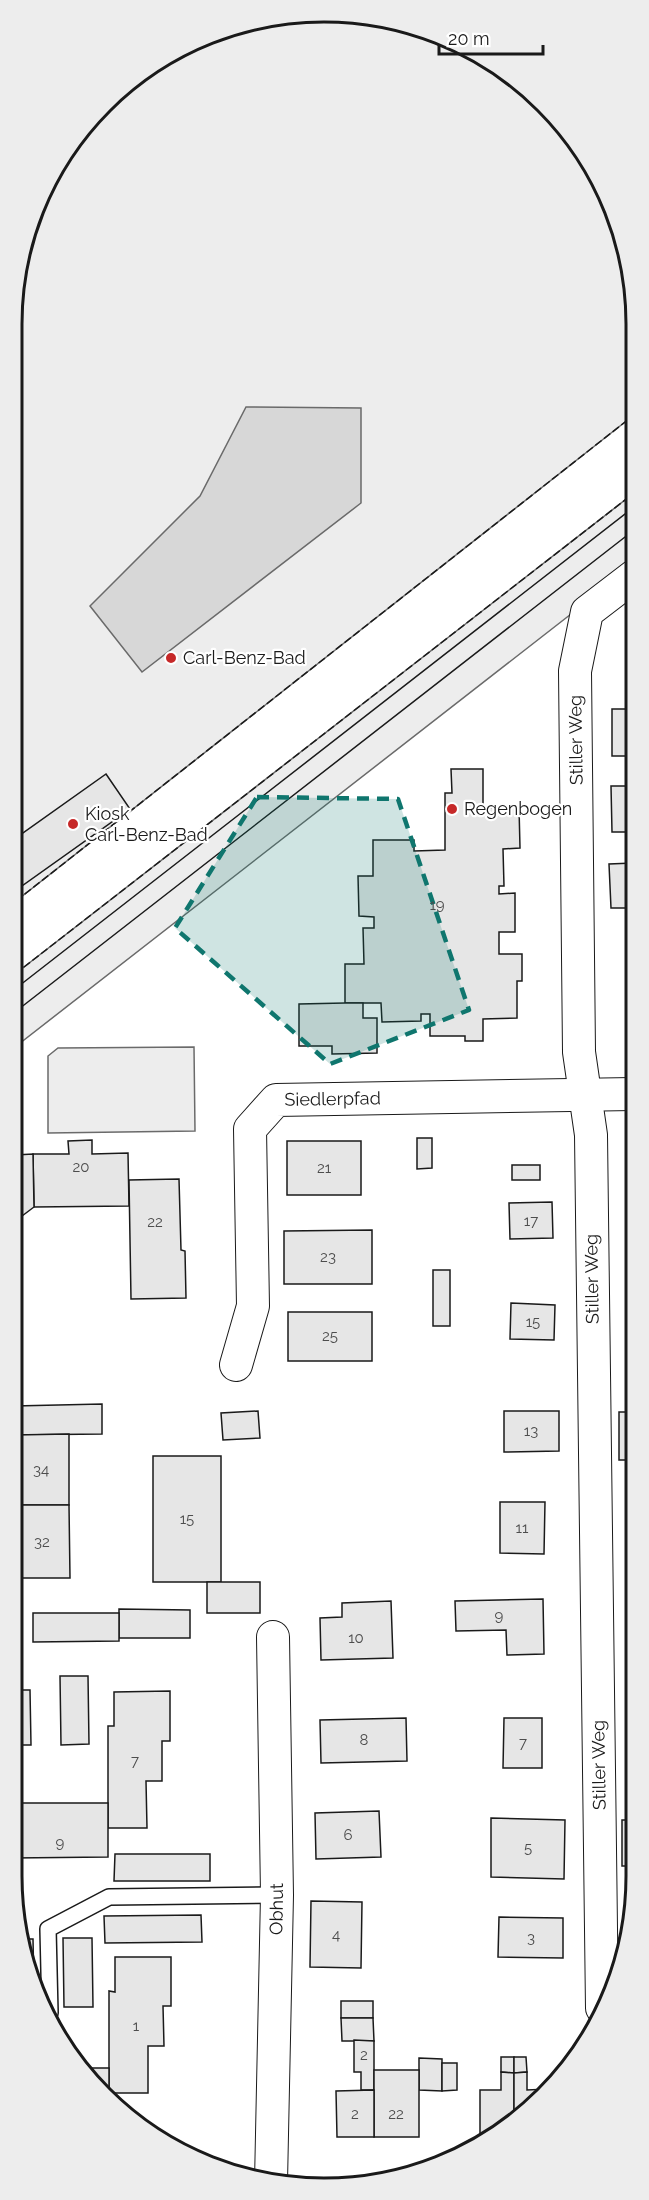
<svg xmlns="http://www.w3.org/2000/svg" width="649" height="2200" font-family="Raleway,sans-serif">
  <rect width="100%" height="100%" fill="#fff"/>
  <g fill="#ededed" stroke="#6a6a6a" stroke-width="1.5">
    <path d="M264,18H386L480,54L559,118L605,187L634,284V415L16,901L18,263L65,151L151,64Z"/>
    <path d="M634,493V565L15,1047V974Z"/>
    <path d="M194,1047L195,1131L48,1133V1056L58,1048Z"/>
  </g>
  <path fill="#d7d7d7" stroke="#6a6a6a" stroke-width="1.5" d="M246,407L361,408V503L142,672L90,606L200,496Z"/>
  <g fill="#e6e6e6" stroke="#1a1a1a" stroke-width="1.5">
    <rect x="612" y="709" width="21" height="47"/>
    <path d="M451,769H483V808L519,807L520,848L503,849L504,886H499V894L515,893V932H499V954H522V981H517V1018L483,1019V1041H465V1036H430V1014H421V1021L382,1022L381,1003H345V964H364L363,928H374V917L359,916L358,876H373V840H414V851L445,850V793H452Z"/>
    <path d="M106,774L130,809L19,888L16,885V838Z"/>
    <path d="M611,786H633V832H612Z"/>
    <path d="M633,863V908H611L609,864Z"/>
    <path d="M345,1003H363V1018H377V1053L332,1054V1046H299V1004Z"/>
    <path d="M628,1013H633V1060H629Z"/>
    <path d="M417,1138H432V1168L417,1169Z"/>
    <path d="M92,1140V1154L128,1153L129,1206L34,1207L33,1154H69L68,1141Z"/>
    <rect x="287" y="1141" width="74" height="54"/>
    <path d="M33,1154L34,1207L14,1222L15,1155Z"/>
    <rect x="512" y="1165" width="28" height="15"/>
    <path d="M179,1179L181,1250L185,1251L186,1298L131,1299L129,1180Z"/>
    <path d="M552,1202L553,1238L510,1239L509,1203Z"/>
    <path d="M372,1230V1284H284V1231Z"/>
    <rect x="433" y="1270" width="17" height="56"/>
    <path d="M511,1303L555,1305L554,1340L510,1339Z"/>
    <rect x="288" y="1312" width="84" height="49"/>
    <path d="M102,1404V1434L14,1435V1406Z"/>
    <path d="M258,1411L260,1438L223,1440L221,1413Z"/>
    <path d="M504,1411H559V1451L504,1452Z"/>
    <rect x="619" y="1412" width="13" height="48"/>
    <path d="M69,1434V1505H13L14,1435Z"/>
    <rect x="153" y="1456" width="68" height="126"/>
    <path d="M500,1502H545L544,1554L500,1553Z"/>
    <path d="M13,1505H69L70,1578H13Z"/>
    <rect x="207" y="1582" width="53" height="31"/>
    <path d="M543,1599L544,1654L507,1655L506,1630L456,1631L455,1601Z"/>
    <path d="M391,1601L393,1658L321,1660L320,1618L342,1617V1603Z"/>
    <path d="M119,1609L190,1610V1638H119Z"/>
    <path d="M33,1613H119V1641L33,1642Z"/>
    <path d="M60,1676H88L89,1744L61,1745Z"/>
    <path d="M13,1690H30L31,1745H12Z"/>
    <path d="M170,1691V1741H162V1781H146L147,1828H108V1726H114V1692Z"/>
    <path d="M406,1718L407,1761L321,1763L320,1720Z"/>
    <path d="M504,1718H542V1768H503Z"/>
    <path d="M12,1803H108V1857L12,1858Z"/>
    <path d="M379,1811L381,1857L316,1859L315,1813Z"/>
    <path d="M491,1818L565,1820L564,1879L491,1877Z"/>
    <rect x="622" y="1820" width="9" height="46"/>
    <path d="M115,1854H210V1881H114Z"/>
    <path d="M311,1901L362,1902L361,1968L310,1967Z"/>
    <path d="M201,1915L202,1942L105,1943L104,1916Z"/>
    <path d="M499,1917L563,1918V1958L498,1957Z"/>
    <path d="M624,1928H631V1937L625,1951Z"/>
    <path d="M63,1938H92L93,2007H64Z"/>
    <path d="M25,1939H33L34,1988Z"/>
    <path d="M115,1957H171V2006H163L164,2046H148V2093H109V1991L115,1992Z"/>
    <rect x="341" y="2001" width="32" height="17"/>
    <path d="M341,2018H373L374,2041H342Z"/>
    <path d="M354,2040L374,2041V2090H361V2072H354Z"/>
    <path d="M501,2057H514V2073L501,2072Z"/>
    <path d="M514,2057H526L527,2072L514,2073Z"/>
    <path d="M419,2058L442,2059V2091L419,2090Z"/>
    <path d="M442,2063H457V2090L442,2091Z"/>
    <path d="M81,2068H109V2097L90,2082Z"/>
    <rect x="374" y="2070" width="45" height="67"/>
    <path d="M501,2072L514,2073V2124L493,2134H480V2090H501Z"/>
    <path d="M527,2072V2090L547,2089L514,2124V2073Z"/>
    <path d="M374,2090V2137H337L336,2091Z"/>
  </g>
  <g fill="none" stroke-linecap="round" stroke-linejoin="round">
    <defs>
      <path id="lane" d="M50,2013L48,1929L109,1897L277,1895"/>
      <g id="street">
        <path id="s1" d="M236,1365L253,1306L250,1129L276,1100L633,1094"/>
        <path d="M602,2008L591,1135L579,1052L575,671L587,612L634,576"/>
        <path id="s2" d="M271,2182L277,1895L273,1637"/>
      </g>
    </defs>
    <use href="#lane" stroke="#1a1a1a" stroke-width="18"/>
    <use href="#street" stroke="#1a1a1a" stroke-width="34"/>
    <use href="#lane" stroke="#fff" stroke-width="15"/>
    <use href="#street" stroke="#fff" stroke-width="32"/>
    <g stroke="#1a1a1a" stroke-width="1.5">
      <path d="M15,989L634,507"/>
      <path d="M15,1012L634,530"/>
    </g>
    <g stroke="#1a1a1a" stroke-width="1.5" stroke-dasharray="8 3" stroke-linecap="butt">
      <path d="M16,901L634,415"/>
      <path d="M15,974L634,493"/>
    </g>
  </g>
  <path fill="#0f766e" fill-opacity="0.2" stroke="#0f766e" stroke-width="4.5" stroke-dasharray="12 8" stroke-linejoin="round" d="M257,797L398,799L469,1010L330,1064L175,928Z"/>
  <g fill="#c62828" stroke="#fff" stroke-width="2">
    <circle cx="171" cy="658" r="6"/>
    <circle cx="452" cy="809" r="6"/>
    <circle cx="73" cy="824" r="6"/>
  </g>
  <g text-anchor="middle" stroke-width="4.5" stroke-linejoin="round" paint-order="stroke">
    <g font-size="15" fill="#4d4d4d">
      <text x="437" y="910">19</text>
      <text x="81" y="1172">20</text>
      <text x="324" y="1173">21</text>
      <text x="531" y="1226">17</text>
      <text x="155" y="1227">22</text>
      <text x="328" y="1262">23</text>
      <text x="533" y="1327">15</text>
      <text x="330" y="1341">25</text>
      <text x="531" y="1436">13</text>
      <text x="41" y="1475">34</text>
      <text x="187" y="1524">15</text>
      <text x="522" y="1533">11</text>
      <text x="42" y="1547">32</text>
      <text x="499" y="1621">9</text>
      <text x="356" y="1643">10</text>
      <text x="364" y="1745">8</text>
      <text x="523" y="1748">7</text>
      <text x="135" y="1766">7</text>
      <text x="348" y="1840">6</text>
      <text x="60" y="1848">9</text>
      <text x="528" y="1853">5</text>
      <text x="336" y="1940">4</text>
      <text x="531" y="1943">3</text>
      <text x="136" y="2031">1</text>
      <text x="364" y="2060">2</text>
      <text x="355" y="2119">2</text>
      <text x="396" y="2119">22</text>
    </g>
    <g font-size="18" fill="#1a1a1a" stroke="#fff" text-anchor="start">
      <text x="183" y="664">Carl-Benz-Bad</text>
      <text x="464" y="815">Regenbogen</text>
      <text x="85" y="820">Kiosk<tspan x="85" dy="21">Carl-Benz-Bad</tspan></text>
    </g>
    <g font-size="18" fill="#1a1a1a" stroke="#fff">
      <text transform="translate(576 740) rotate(-91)" y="6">Stiller Weg</text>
      <text dy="6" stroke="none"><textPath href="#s1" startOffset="334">Siedlerpfad</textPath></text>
      <text transform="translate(592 1279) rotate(-91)" y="6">Stiller Weg</text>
      <text transform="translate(599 1765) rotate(-91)" y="6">Stiller Weg</text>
      <text dy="6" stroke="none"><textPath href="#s2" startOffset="273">Obhut</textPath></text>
    </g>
  </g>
  <path d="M0 0H649V2200H0ZM324 22H324A302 302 0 0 1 626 324V1876A302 302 0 0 1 324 2178H324A302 302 0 0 1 22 1876V324A302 302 0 0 1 324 22Z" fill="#ededed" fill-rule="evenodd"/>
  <path fill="none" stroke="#1a1a1a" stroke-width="3" d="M324 22H324A302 302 0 0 1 626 324V1876A302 302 0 0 1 324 2178H324A302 302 0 0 1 22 1876V324A302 302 0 0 1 324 22Z"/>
  <path d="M439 45v9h104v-9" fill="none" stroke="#1a1a1a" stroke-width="3"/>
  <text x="448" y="45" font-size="18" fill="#1a1a1a" stroke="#ffffff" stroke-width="4.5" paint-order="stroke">20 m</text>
</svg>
